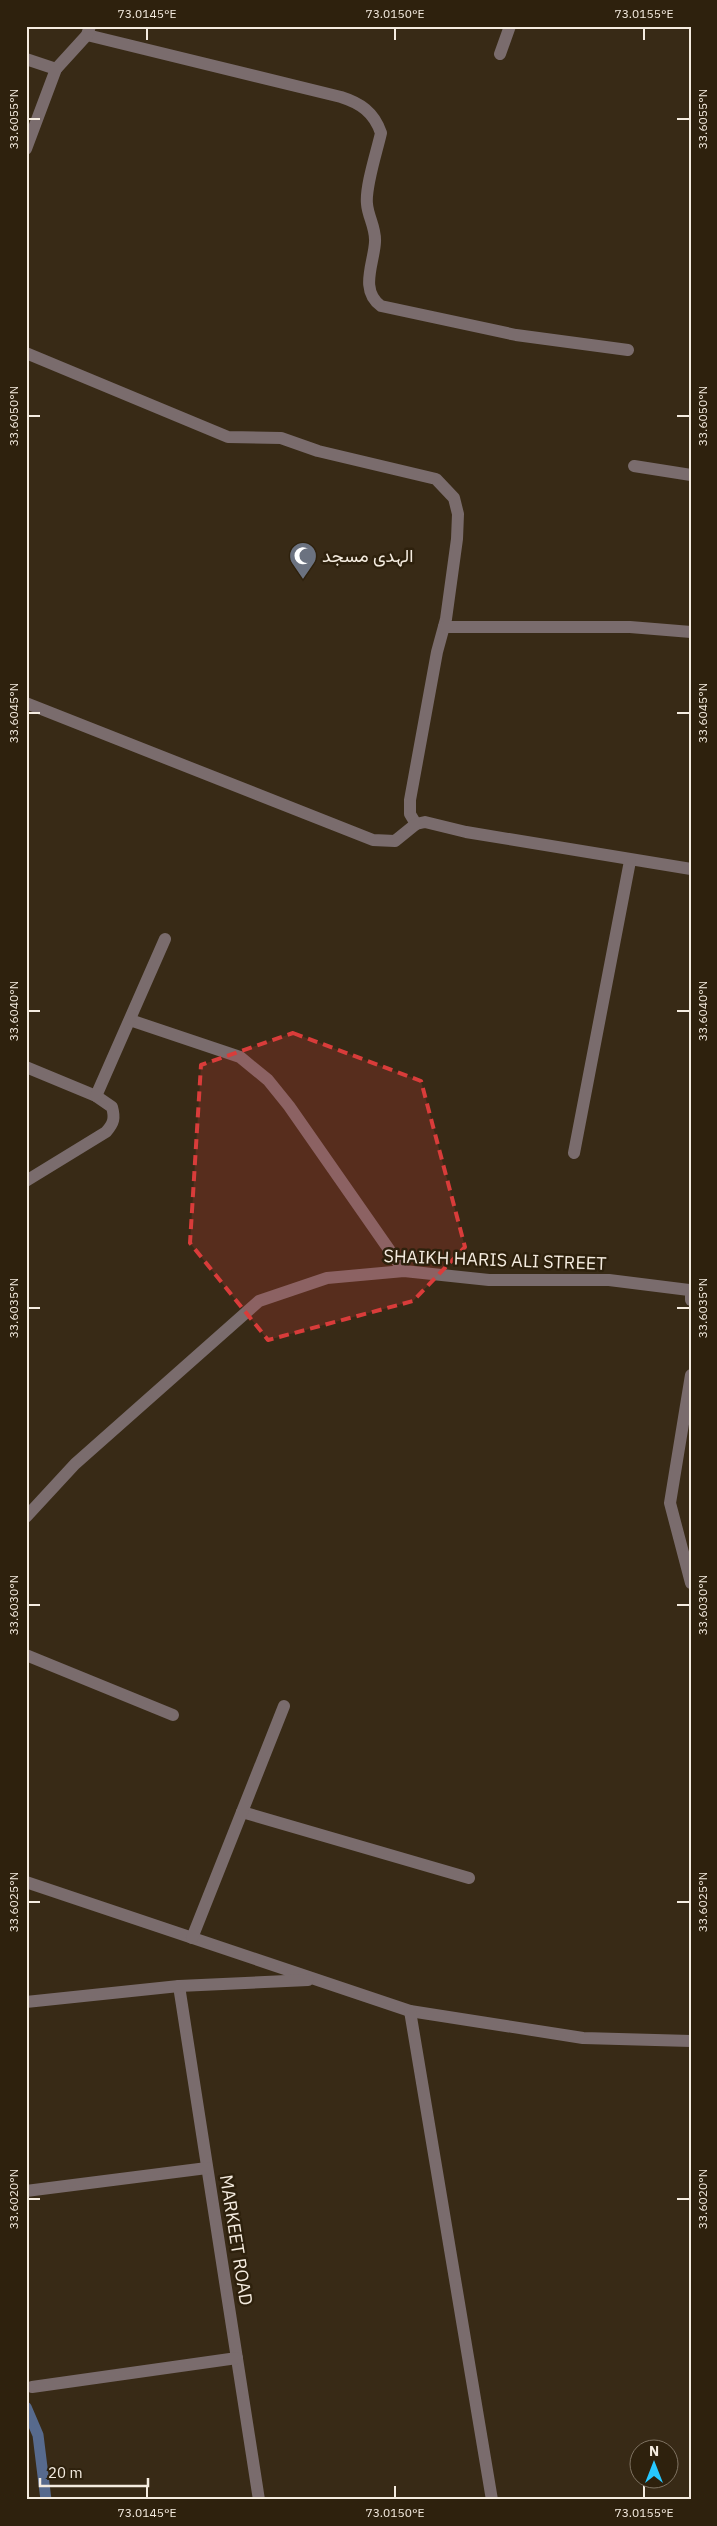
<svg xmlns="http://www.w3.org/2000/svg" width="717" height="2526" font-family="'IBM Plex Sans',Vazirmatn,sans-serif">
  <rect width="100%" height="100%" fill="#382a16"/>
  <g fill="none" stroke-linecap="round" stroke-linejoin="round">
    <path stroke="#576a8d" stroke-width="11" d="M26,2407L38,2435L46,2500"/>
    <g stroke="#7a6c6d" stroke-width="12">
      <path d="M87,35L341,97C360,103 374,112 381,133C377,151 365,187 367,204C368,217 376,228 375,242C374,263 359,290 381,306L516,335L628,350"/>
      <path d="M500,54L510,26"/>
      <path d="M26,59L56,69"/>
      <path d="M26,149L56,69L87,35L90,26"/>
      <path d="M26,353L228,437L281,438L318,451L436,479L454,498L458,514L457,539L446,619L437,652L410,800V814L416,824"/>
      <path d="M634,466L691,475"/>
      <path d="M444,627H630L691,632"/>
      <path d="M26,703L373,840L395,841L416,824L425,822L466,832L691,869"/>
      <path d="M130,1020L240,1057L268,1080L289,1106L404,1271"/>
      <path d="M26,1067L96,1096L112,1107C115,1118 114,1123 106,1132L26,1181"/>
      <path d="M96,1096L165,939"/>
      <path d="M574,1153L630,861"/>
      <path d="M26,1517L75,1464L259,1301L327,1278L404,1271L489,1280H609L689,1290"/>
      <path d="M26,1655L173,1715"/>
      <path d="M242,1812L469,1878"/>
      <path d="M26,1882L410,2011L583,2038L691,2041"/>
      <path d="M192,1938L284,1706"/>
      <path d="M179,1986L259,2500"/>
      <path d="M26,2002L179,1986L308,1980"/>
      <path d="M410,2011L492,2500"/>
      <path d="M26,2191L207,2168"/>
      <path d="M32,2387L237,2358"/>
    </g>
    <g stroke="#7a6c6d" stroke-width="12">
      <path d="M691,1290V1300"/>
      <path d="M691,1375L670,1503L691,1583"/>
    </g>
  </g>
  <path fill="#d93c3a" fill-opacity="0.2" stroke="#d93c3a" stroke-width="4" stroke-dasharray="10 6" stroke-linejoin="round" d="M293,1033L421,1081L465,1247L413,1301L268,1340L190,1243L201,1065Z"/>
  <path fill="none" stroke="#f5ece0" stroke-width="2" d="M147,28V40M395,28V40M644,28V40M28,119H40M677,119H690M28,416H40M677,416H690M28,713H40M677,713H690M28,1011H40M677,1011H690M28,1308H40M677,1308H690M28,1605H40M677,1605H690M28,1902H40M677,1902H690M28,2199H40M677,2199H690M147,2486V2498M395,2486V2498M644,2486V2498"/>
  <defs>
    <symbol id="mosque-pin" viewBox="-11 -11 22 30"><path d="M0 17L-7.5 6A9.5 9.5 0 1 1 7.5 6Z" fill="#6b7280" stroke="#2e210d"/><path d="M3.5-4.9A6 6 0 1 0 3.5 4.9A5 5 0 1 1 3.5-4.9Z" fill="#fff"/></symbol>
  </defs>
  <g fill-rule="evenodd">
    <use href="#mosque-pin" x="287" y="540" width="32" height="43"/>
  </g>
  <g text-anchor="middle" stroke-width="5" stroke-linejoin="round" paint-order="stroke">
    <g font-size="18" fill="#f5ece0" stroke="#2e210d" text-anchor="start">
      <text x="322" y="562">الہدی مسجد</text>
    </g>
    <g font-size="18" fill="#f5ece0" stroke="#2e210d">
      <text transform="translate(495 1260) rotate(2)" y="6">SHAIKH HARIS ALI STREET</text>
      <text transform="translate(236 2240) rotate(81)" y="6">MARKEET ROAD</text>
    </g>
  </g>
  <rect width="717" height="2526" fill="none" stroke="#2e210d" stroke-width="55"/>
  <g transform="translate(654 2464)"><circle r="24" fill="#2e210d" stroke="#7e7261"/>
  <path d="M0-4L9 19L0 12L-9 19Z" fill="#27c8ff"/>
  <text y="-8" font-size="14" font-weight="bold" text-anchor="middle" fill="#f5ece0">N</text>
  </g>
  <path d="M40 2478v8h108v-8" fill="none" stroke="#f5ece0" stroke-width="2.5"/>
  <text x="48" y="2478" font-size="15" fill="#f5ece0" stroke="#2e210d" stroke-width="4" paint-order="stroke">20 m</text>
  <rect x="28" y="28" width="662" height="2470" fill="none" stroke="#f5ece0" stroke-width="2"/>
  <g font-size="12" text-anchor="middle" fill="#f5ece0">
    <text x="147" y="18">73.0145°E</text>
    <text x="395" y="18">73.0150°E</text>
    <text x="644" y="18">73.0155°E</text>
    <text transform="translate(14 119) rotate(-90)" y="4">33.6055°N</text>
    <text transform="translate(703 119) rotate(-90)" y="4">33.6055°N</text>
    <text transform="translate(14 416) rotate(-90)" y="4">33.6050°N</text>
    <text transform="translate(703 416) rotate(-90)" y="4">33.6050°N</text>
    <text transform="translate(14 713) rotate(-90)" y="4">33.6045°N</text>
    <text transform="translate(703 713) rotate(-90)" y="4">33.6045°N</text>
    <text transform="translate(14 1011) rotate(-90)" y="4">33.6040°N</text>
    <text transform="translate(703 1011) rotate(-90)" y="4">33.6040°N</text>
    <text transform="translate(14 1308) rotate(-90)" y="4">33.6035°N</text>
    <text transform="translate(703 1308) rotate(-90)" y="4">33.6035°N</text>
    <text transform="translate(14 1605) rotate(-90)" y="4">33.6030°N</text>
    <text transform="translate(703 1605) rotate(-90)" y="4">33.6030°N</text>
    <text transform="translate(14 1902) rotate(-90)" y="4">33.6025°N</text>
    <text transform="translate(703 1902) rotate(-90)" y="4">33.6025°N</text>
    <text transform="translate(14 2199) rotate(-90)" y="4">33.6020°N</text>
    <text transform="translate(703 2199) rotate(-90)" y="4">33.6020°N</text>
    <text x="147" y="2517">73.0145°E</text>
    <text x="395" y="2517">73.0150°E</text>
    <text x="644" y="2517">73.0155°E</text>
  </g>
</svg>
